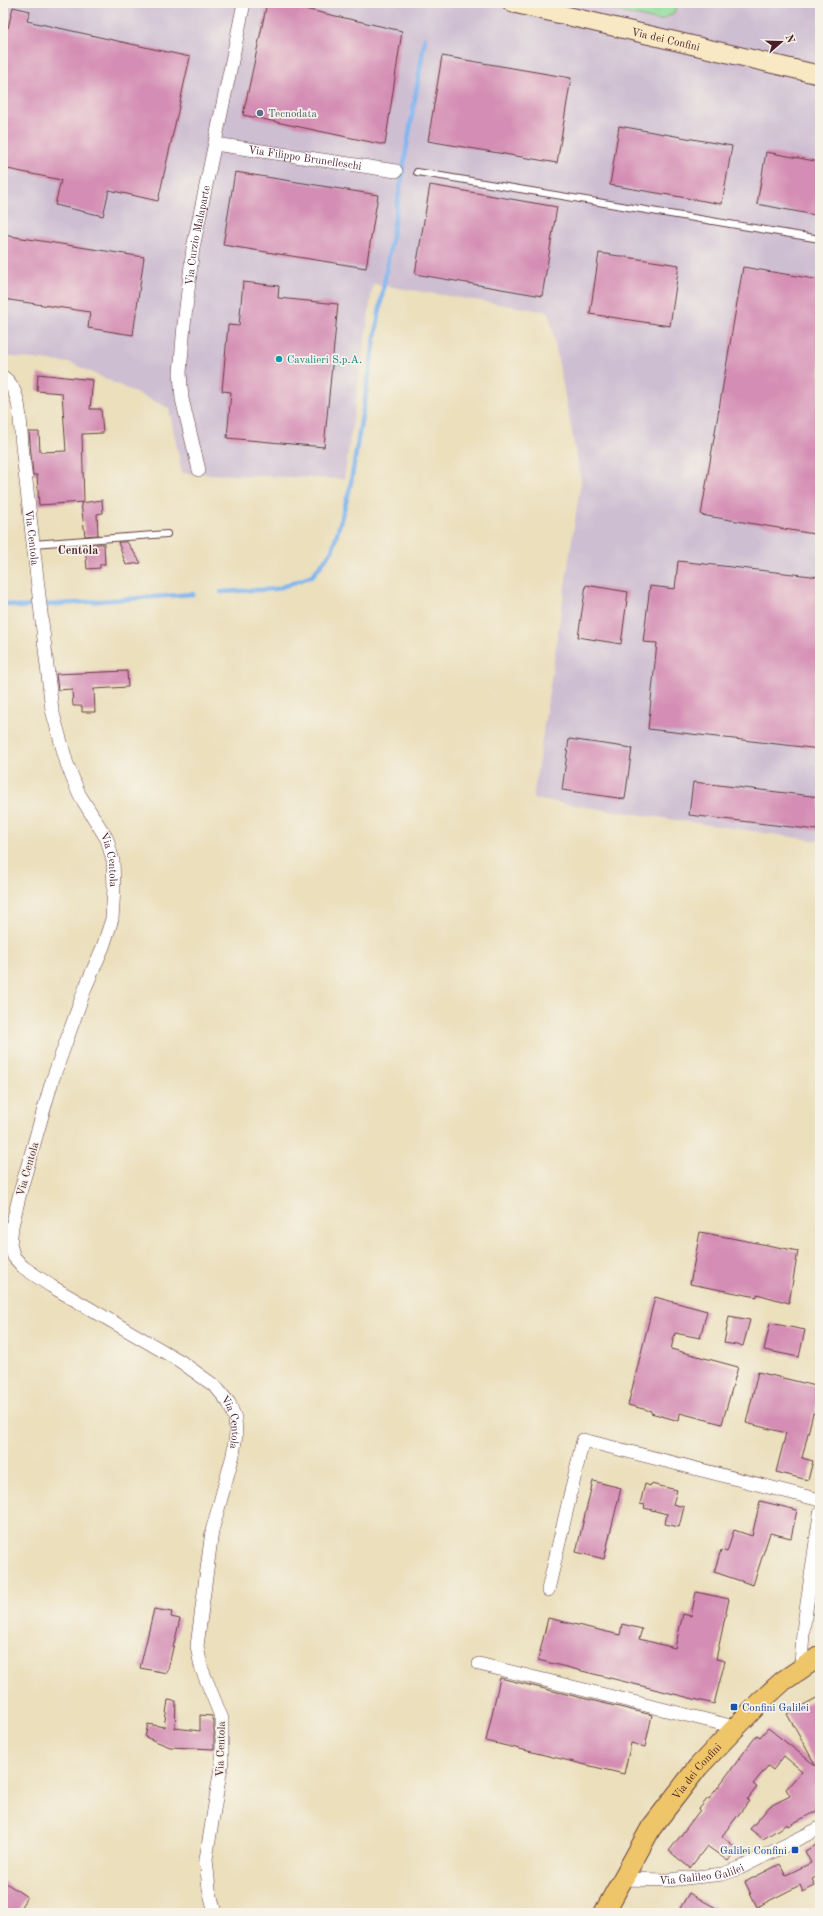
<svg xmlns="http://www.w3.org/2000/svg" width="823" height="1916" font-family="'Old Standard TT',serif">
  <rect width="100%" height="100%" fill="#f7f3e8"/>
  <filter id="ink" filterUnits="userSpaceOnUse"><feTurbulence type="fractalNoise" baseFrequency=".025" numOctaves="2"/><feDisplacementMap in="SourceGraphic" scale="8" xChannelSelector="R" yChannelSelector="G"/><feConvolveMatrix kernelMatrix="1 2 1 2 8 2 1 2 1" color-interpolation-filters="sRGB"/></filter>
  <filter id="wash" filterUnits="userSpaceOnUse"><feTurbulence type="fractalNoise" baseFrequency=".012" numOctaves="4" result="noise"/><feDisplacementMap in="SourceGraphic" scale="16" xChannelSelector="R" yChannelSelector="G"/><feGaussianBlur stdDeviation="0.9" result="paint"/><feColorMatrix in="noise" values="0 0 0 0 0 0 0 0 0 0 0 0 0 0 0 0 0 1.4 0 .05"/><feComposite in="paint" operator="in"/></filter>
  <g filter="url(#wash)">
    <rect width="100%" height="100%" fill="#ebdfbc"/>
    <path fill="#cebed2" d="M3,3H820V841L533,799L581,480L549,312L373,284L344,479L182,473L169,408L71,363L3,356Z"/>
    <path fill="#8fdc9a" stroke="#6c7e62" d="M581,3H678L675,12L662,20H656Z"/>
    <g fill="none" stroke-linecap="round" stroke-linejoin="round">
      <g stroke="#81b6ef" stroke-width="4.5">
        <path d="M221,592L276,589L312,576L332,551L350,488L425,38"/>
        <path d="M3,603L20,607L193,594"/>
      </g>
    </g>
    <g id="blocks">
      <g fill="#d48db4">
        <path d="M267,3H278L402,31L385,145L243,115Z"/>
        <path d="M13,7L30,11L27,21L190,57L158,201L109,190L103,216L55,205L61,180L3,168V26L8,28Z"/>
        <path d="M442,56L571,78L557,163L428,141Z"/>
        <path d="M619,126L732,146L722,204L610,185Z"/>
        <path d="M766,152L820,162V216L757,204Z"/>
        <path d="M235,172L378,195L366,268L223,245Z"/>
        <path d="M430,185L557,207L542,296L415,274Z"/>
        <path d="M3,235L144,257L133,335L88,328L90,312L3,299Z"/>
        <path d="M599,253L679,265L670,326L590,314Z"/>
        <path d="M743,267L820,280V535L701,515Z"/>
        <path d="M243,282L279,286L278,298L338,304L324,447L227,438L231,392L222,391L228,325L239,326Z"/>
        <path d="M38,374L93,380L90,409H101L103,433L82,434L84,502L39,505L37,475H33L29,432H39L40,452L66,451L62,393L37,391Z"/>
        <path d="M102,500L103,513L97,514L98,535L85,536L81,503Z"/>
        <path d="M118,542H127L141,563L126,565Z"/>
        <path d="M99,544H104L105,564H100V568L87,569L85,545Z"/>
        <path d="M678,561L820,577V749L648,729L657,643L643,642L650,586L675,589Z"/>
        <path d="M586,585L628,592L621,644L578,637Z"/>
        <path d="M127,671L128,687L94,689L95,712H82V706H73L72,689L58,690L56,674Z"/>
        <path d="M569,739L632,748L625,799L562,790Z"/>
        <path d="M693,782L820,797L817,830L689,815Z"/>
        <path d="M700,1232L798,1251L789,1303L757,1294V1297L690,1284Z"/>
        <path d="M655,1297L707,1311L700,1338L675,1333L671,1349L738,1367L722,1424L680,1413L679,1421L651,1413V1411L628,1405Z"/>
        <path d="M729,1316L750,1320L743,1346L724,1343Z"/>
        <path d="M770,1323L805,1330L799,1357L764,1350Z"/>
        <path d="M758,1372L820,1387L815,1414L813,1413L802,1458L813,1461L808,1480L776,1472L786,1433L746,1423Z"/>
        <path d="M593,1481L621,1488L604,1559L576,1552Z"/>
        <path d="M645,1484L650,1486L651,1484L677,1490L673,1504L684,1507L679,1527L665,1524L667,1514L644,1508L645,1505L640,1504Z"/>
        <path d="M760,1501L797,1510L791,1538L770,1533L753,1585L714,1572L721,1550L727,1552L734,1530L752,1536Z"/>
        <path d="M696,1592L729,1599L716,1659L725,1661L714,1704L538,1660L548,1618L620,1635L622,1624L642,1629L639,1639L675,1648L683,1614L691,1616Z"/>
        <path d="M154,1609L172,1612L171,1617L180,1619L167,1673L140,1668Z"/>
        <path d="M500,1678L652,1715L645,1747L631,1743L624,1774L486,1741Z"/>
        <path d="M820,1696V1809L788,1826L787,1824L763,1839L750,1829L770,1806L790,1796L786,1789L802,1771L784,1756L773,1770L768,1766L753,1784L757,1787L747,1800L749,1801L722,1836L737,1849L728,1861L707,1846L690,1868L669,1851L700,1810L699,1809L708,1798L709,1799L757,1735L760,1737L768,1728L816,1766L787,1714Z"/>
        <path d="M168,1700L176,1701L175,1728L200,1731V1715L212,1716L214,1721V1749L170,1747L145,1737L148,1724L164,1727Z"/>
        <path d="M820,1843V1880L818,1876L812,1879L815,1886L803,1892L800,1885L757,1907L745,1882L780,1864L786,1875L811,1863L805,1851Z"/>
        <path d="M3,1881L27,1897L17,1913H3Z"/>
        <path d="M689,1893L725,1913H685L679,1910Z"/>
      </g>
    </g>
  </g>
  <g filter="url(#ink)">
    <use href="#blocks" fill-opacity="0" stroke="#623c41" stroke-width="1"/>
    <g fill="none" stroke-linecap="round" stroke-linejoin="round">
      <defs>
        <g id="lane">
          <path d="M417,172L820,239"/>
          <path d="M33,544L167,534"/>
        </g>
        <g id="street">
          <path id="s1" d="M215,144L396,171"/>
          <path id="s2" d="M3,377C22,389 20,426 22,446L52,710L67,764L79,794L107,839L113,861L114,888L112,919L103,947L86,986L52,1081L21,1189L12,1226L10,1245L14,1257L23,1267L51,1286L180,1361L216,1387L229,1403L235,1418L236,1434L233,1455L212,1531L197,1646L201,1667L222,1719V1761L206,1859L209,1889L215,1913"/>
          <path id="s3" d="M199,470L182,399L180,373L184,325L193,248L244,3"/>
          <path d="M548,1590L583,1440L820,1500"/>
          <path d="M479,1664L735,1727"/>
          <path d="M801,1667L803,1631L820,1514"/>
          <path id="s4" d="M621,1879L668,1880L723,1874L740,1868L820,1828"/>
        </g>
        <g id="secondary">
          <path id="s5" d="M512,3L820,75"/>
        </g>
        <g id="primary">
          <path id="s6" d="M604,1913L651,1828L698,1767L760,1702L783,1681L820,1656"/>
        </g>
      </defs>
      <use href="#lane" stroke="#623c41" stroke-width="8"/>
      <use href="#street" stroke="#623c41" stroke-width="14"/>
      <use href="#secondary" stroke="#623c41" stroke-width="20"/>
      <use href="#primary" stroke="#623c41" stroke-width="22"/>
      <use href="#lane" stroke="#fff" stroke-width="6"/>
      <use href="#street" stroke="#fff" stroke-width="13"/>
      <use href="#secondary" stroke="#f8e8c3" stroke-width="18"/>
      <use href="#primary" stroke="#eec569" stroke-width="20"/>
    </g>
  </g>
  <circle fill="#5c6f8a" stroke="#f7f3e8" stroke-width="1.5" cx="260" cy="113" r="4"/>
  <circle fill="#0f9aa8" stroke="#f7f3e8" stroke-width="1.5" cx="279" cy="359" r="4"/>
  <g fill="#1a4fb4" stroke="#f7f3e8" stroke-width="1.5">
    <rect x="730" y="1703" width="8" height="8" rx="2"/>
    <rect x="791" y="1846" width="8" height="8" rx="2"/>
  </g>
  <g text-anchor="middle" stroke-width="3.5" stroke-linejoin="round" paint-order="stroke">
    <g font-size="11" fill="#4a1f2b" stroke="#f7f3e8">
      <text dy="4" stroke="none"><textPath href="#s5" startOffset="158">Via dei Confini</textPath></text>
      <text dy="4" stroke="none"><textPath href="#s1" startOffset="91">Via Filippo Brunelleschi</textPath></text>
      <text dy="4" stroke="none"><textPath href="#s3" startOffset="238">Via Curzio Malaparte</textPath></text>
      <text dy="4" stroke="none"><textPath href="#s2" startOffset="166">Via Centola</textPath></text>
      <text dy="4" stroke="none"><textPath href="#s2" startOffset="502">Via Centola</textPath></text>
      <text transform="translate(27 1169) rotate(-74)" y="4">Via Centola</text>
      <text dy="4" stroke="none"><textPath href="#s2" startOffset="1198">Via Centola</textPath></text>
      <text transform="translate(220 1749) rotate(-88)" y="4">Via Centola</text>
      <text dy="4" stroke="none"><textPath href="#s6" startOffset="170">Via dei Confini</textPath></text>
      <text dy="4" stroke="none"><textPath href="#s4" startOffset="81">Via Galileo Galilei</textPath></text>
    </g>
    <g font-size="11" fill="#4e5e75" stroke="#f7f3e8" text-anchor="start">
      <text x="268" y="117">Tecnodata</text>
    </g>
    <g font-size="11" fill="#0d838f" stroke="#f7f3e8" text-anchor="start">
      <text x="287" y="363">Cavalieri S.p.A.</text>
    </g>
    <g font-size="11" fill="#164399" stroke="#f7f3e8" text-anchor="start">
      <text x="742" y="1711">Confini Galilei</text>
      <text x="787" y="1854" text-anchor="end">Galilei Confini</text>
    </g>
    <g font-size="12" font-weight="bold" fill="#4a1f2b" stroke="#f7f3e8">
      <text x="78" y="554">Centola</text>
    </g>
  </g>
  <rect width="823" height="1916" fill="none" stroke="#f7f3e8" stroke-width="16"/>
  <g transform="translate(781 42) rotate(70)" stroke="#f7f3e8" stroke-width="3" paint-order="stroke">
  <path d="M0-3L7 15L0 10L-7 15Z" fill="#4a1f2b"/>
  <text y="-6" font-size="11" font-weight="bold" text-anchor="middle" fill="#4a1f2b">N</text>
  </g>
</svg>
